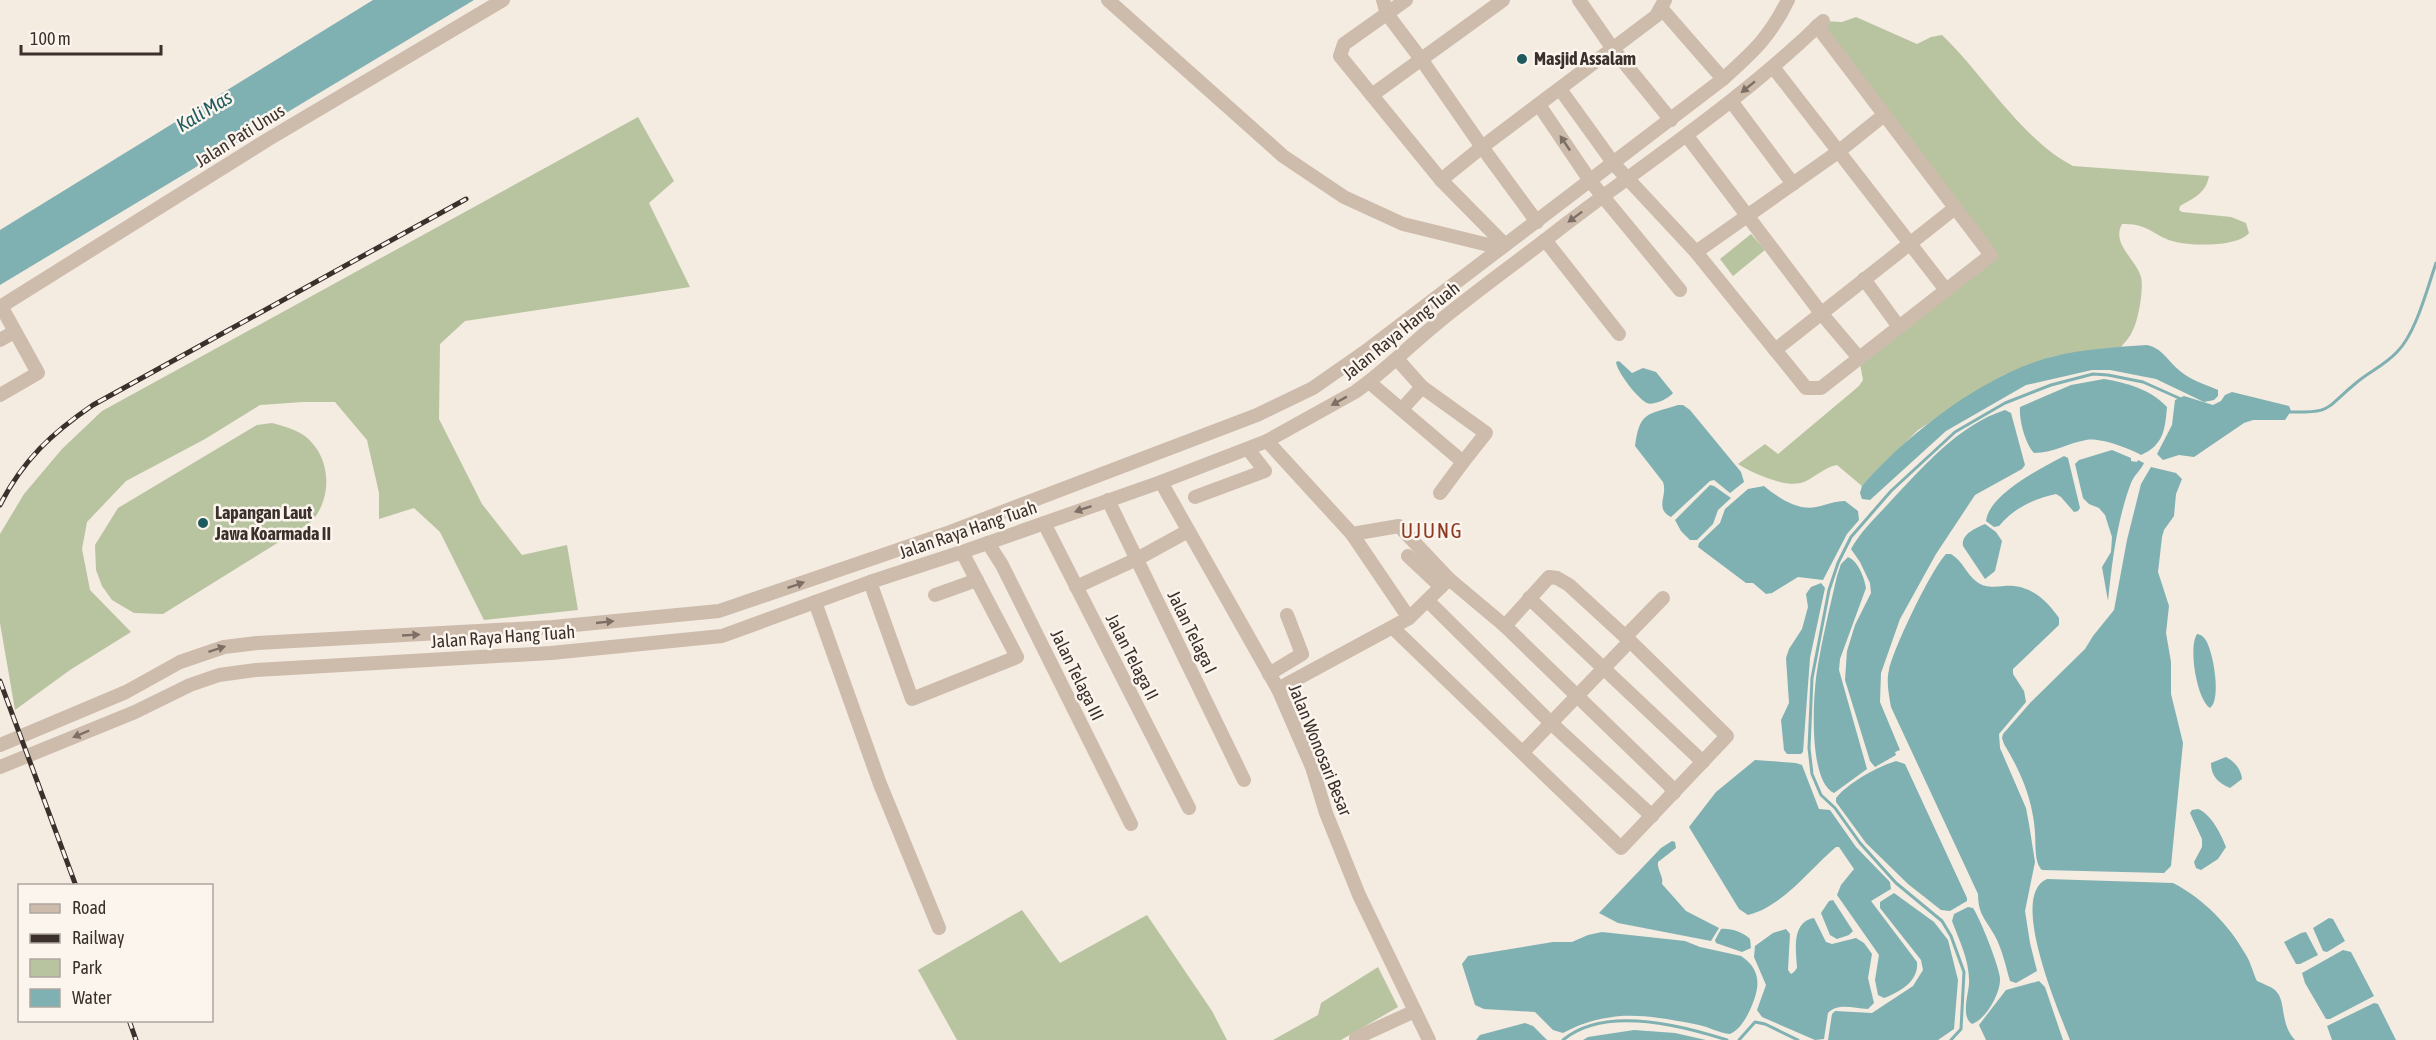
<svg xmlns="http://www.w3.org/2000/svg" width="2436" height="1040" font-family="'Asap Condensed',sans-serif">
  <rect width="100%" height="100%" fill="#f4ebe1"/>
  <g fill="#b8c4a0">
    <path d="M1856,17L1917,44L1931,37L1942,35C1983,74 2023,141 2073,166L2209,176C2206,193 2194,198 2180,206L2179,210L2182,212L2231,217L2246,223L2249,233C2238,247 2192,246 2176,242C2154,237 2150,223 2122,224C2111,244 2136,259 2141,277C2144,289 2138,322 2132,332C2130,337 2125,342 2121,347L2054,356L2004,375L1918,430L1862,486L1837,465C1825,467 1815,477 1804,482C1787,489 1752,473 1738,464L1765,444L1778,454L1859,386L1863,380L1859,358L1991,255L1817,26L1823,21L1842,22Z"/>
    <path d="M638,117L674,181L649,203L690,287L465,321L440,344L439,419L482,504L522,555L567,545L578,610L484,620L440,532L414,508L379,519V493L367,440L335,402H303L260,405L205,439L126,481L87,522L82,549L90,590L131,632L70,670L15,710L0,623V534L24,494L62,449L102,411Z"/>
    <path d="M1751,234L1765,250L1733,276L1720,259Z"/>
    <path d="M272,423C287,427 303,431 313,444C332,466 330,502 311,522L163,614L134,613L112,600L102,586L96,570L95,545L118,508L257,425Z"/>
    <path d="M1022,910L1060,963L1147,915L1212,1011L1227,1040H957L918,970Z"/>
    <path d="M1378,967L1398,1007L1341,1040H1273L1318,1015L1321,1003Z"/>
  </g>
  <g fill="#7fb0b2">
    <path d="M373,0H474L0,285V230Z"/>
    <path d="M2147,345C2162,348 2168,361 2180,371C2191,380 2204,384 2218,390V396L2214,400L2204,402L2156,379L2110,370H2092L2026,385L1946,431L1870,500L1862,499L1860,493L1862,486C1907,434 1987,372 2055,356C2085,349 2117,347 2147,345Z"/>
    <path d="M1619,361L1632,373L1643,368L1656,372L1673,393C1669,398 1654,406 1647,403C1638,399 1617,372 1616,362Z"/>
    <path d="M2104,379C2127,383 2150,389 2167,407C2165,429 2164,445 2141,455C2129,448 2099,437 2086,440C2068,443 2053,453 2034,453C2025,443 2019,420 2020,407L2071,385Z"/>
    <path d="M2232,392L2289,406L2291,411L2285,420H2253L2244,423L2194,457L2179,455L2163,460L2157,454L2172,425L2175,400L2184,396L2213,405L2221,401L2225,395Z"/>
    <path d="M1678,405H1683L1690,410L1741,472L1744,482L1730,493L1714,480L1710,481L1671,517C1654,508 1668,496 1663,482L1635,446C1640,411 1647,415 1678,405Z"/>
    <path d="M2005,410L2011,413L2025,465L2022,469L1975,495L1936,554L1900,619L1881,673L1880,702L1900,750L1895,752L1896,755L1875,767L1870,761L1845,680L1847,651L1855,625L1871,593L1870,583L1860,562L1851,549C1861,531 1876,517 1889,503C1922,468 1958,425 2005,410Z"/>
    <path d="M2112,450L2131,458V461L2137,462L2138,460L2144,463C2141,470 2134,475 2131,483C2117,520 2112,562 2108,601L2102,567L2111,552L2112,537L2105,515L2099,508L2089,504L2083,498L2075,464L2079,460Z"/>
    <path d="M2064,456L2068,458L2080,508L2078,511L2074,512L2061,497L2056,494C2033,499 2014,508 1999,526L1994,527L1986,521C1989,494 2042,468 2064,456Z"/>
    <path d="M2151,467L2176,473L2182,479L2176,494L2174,516L2164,530L2162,537L2158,572L2169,606L2166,633L2171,662V694L2183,743L2171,866L2164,873L2042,870C2034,862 2036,845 2035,833C2033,800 2021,772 2004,744L2002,738L2003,734L2030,703L2085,649L2093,636L2114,610L2127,540L2141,484Z"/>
    <path d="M1710,485L1714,486L1731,498L1718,510L1713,524L1697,540H1690L1681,531L1675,520Z"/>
    <path d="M1764,486C1777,497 1798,511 1816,507C1826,505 1835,501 1845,501L1858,511L1859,520L1847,534L1823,580L1798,577L1772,593L1766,594L1753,583H1746L1698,547L1699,543L1720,523L1725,509L1748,489Z"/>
    <path d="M1985,524L1996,532L2002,541L1995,571L1985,579L1963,546C1961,534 1976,528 1985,524Z"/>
    <path d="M1946,554H1951C1963,561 1966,574 1977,582C1985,588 1995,587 2004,586C2029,584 2046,599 2059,618V625L2013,669V674L2024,691L2026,702L1999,734L2000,748L2026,808L2029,824L2035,862L2025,911L2030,943L2037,971L2016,983L2010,981C2006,967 2003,953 1997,940C1988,921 1978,917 1978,894L1891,707C1889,695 1886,682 1889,670C1894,647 1931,570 1946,554Z"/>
    <path d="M1848,557C1858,561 1864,577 1866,588L1840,659L1839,670L1867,769L1834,793C1808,781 1813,696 1817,671C1822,640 1830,606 1837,576L1841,564Z"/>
    <path d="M1821,583L1825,588L1810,658L1803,752L1801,754H1787L1784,750L1781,720L1789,703L1786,658L1789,649L1802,629L1808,607L1806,594L1811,587Z"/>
    <path d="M2197,634C2201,635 2202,635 2205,639C2213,649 2222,700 2210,708C2197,700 2188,647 2197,634Z"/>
    <path d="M2226,757C2234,761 2241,769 2242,779L2230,788C2218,783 2211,776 2211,763Z"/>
    <path d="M1755,760L1796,763L1802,765L1819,809L1830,810L1856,847L1890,882L1891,889L1871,901L1917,962C1919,981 1900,992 1884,998L1878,995L1875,980L1879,955L1837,895L1841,885L1854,869L1839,847H1836C1810,869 1782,907 1748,915L1739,909L1689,827L1716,792Z"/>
    <path d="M1896,761L1905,764L1967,898V901L1950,911L1941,910L1908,884L1866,843L1836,802V798C1849,782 1877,767 1896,761Z"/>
    <path d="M2198,809C2211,814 2221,834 2226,847L2218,859L2201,870L2196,868L2194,862L2202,847V839L2190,813L2192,810Z"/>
    <path d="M1672,841L1675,842L1676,848L1658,862C1657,871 1664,876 1662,884L1686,911L1719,928L1711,941L1618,923L1599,913L1661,848Z"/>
    <path d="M2047,879L2173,883C2204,899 2229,925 2246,955C2251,963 2253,973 2257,981C2263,984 2270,986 2275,990C2287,1001 2279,1023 2295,1040H2070C2059,1012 2008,895 2047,879Z"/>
    <path d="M1894,893L1934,922L1948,940L1958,980L1954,1029L1938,1040H1828L1832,1014L1835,1011L1872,1013L1913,986L1923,970L1921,960L1880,908V902Z"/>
    <path d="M1833,900L1853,931L1849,935L1837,939L1830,935L1821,913L1829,901Z"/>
    <path d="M1968,907L1973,908C1980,918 1999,966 2000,978C2001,993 1986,1019 1972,1024C1961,1017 1968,996 1969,984C1970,962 1960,942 1952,921L1954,914Z"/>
    <path d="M1814,918L1826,942L1832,944L1856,938L1864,943L1872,954L1868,978L1874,1003L1868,1009C1854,1009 1839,1002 1828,1013L1824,1039L1815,1040L1762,1017L1757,1010L1766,985L1754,957L1755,946L1773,933L1786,929L1790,934L1788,970L1791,974L1794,972L1797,968C1796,951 1791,922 1814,918Z"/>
    <path d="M2329,918L2333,919L2345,941L2327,952L2323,951L2313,928Z"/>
    <path d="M1721,929C1730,928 1743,932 1750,939L1751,948L1742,952L1716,943L1715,940Z"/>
    <path d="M1602,932L1685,941L1700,947L1741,956C1764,971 1759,991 1749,1012C1745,1020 1739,1030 1730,1034C1719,1033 1709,1027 1699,1025C1648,1015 1610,1008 1563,1033L1553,1030L1535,1012L1484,1009L1475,1005L1462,964L1468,956L1553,942H1572L1588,935Z"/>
    <path d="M2306,932L2318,955L2300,964H2296L2284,942L2301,933Z"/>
    <path d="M2343,950L2351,952L2374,996L2330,1019H2326L2305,983L2302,973Z"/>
    <path d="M2039,981L2045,987L2063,1040H1986L1979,1025L2006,990Z"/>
    <path d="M2374,1003L2378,1004L2396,1040H2332L2327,1026Z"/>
    <path d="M1525,1023L1533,1026L1547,1040H1476L1480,1035Z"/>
    <path d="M1634,1030L1675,1033L1706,1040H1583L1588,1037Z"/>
  </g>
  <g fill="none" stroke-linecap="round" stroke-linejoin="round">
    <g stroke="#7fb0b2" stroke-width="3">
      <path d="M2287,412C2333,413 2323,410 2356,383C2369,372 2385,365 2397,352C2416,333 2427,289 2436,263"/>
      <path d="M1563,1040C1604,1005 1681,1025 1727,1040"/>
      <path d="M1739,1040L1755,1022L1765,1024L1798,1040"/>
      <path d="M1951,1040L1961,1029L1964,972L1951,936L1942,921L1896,883L1860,843L1835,808L1821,795L1812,774L1809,748L1812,678L1829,590L1838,563L1851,537L1891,491L1955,432L2005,403L2051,385L2093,374L2108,375L2143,382L2181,399"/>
    </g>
    <g stroke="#cdbbac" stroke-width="14">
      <path d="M1108,0L1283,156L1344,197L1403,224L1501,248"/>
      <path d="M1383,0L1387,14L1421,59L1482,147L1656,16L1665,0"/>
      <path d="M1406,0L1344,44L1340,56L1441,180L1505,245"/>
      <path d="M1579,0L1613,49L1671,120"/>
      <path d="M1661,8L1723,79"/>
      <path d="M1773,67L1946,290"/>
      <path d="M1560,89L1614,164L1696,252L1806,388H1821L1991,255L1817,26"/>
      <path d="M1372,95L1503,0"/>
      <path d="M1731,101L1793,184"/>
      <path d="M1539,105L1591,182L1680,290"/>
      <path d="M1687,136L1821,313L1859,358"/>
      <path d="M1441,180L1482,147L1537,222"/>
      <path d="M1545,240L1619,334"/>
      <path d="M1696,252L1838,152L1884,115"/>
      <path d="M1864,279L1899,327"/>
      <path d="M0,307L267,140L503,0"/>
      <path d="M0,340L14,332"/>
      <path d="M1775,350L1955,208"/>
      <path d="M1397,359L1422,387L1486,433L1463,462"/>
      <path d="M1369,382L1463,462L1440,493"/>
      <path d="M0,395L38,373L1,306"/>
      <path d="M1402,409L1422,387"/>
      <path d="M1267,441L1352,534L1399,526L1449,579L1505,626L1669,785L1674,793"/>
      <path d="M1161,482L1278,689L1312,767L1326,813L1359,895L1429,1040"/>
      <path d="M1195,497L1265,471L1248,449"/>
      <path d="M1108,500L1244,780"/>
      <path d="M1044,523L1189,808"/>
      <path d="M1352,534L1409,618"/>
      <path d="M988,543L1002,565L1131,824"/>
      <path d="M1408,556L1441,587"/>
      <path d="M870,582L912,699L1017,657L962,552"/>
      <path d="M1076,587L1137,559L1188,531"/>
      <path d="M935,595L977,580"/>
      <path d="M1529,598L1703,762"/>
      <path d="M1428,601L1551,723L1652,816"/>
      <path d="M815,602L880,784L939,928"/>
      <path d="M1393,628L1621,848L1727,736L1630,641L1569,585L1557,578L1549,577L1505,626"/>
      <path d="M1626,636L1663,598"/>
      <path d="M1269,674L1302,654L1287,615"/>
      <path d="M1278,689L1409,618L1449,579"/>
      <path d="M0,745L126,692L180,662L224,647L257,643L553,627L719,611L950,532L1257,415L1313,388L1366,351L1723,79C1753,52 1770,37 1788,0"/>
      <path d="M1523,752L1630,641"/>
      <path d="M0,767L135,712L190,685L219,675L256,670L551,653L722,636L870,582L962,552L1161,482L1267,441L1355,392C1384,372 1408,347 1435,325C1476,291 1520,260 1562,227C1650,160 1743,99 1823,21"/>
      <path d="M1356,1040V1038L1415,1011"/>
    </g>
    <defs>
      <g id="rail">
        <path d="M0,505C23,460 52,433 93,405L466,199"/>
        <path d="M0,681L76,886"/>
        <path d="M129,1020L136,1040"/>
      </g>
    </defs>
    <use href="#rail" stroke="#3b302b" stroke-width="5"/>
    <use href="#rail" stroke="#fbf5ee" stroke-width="3" stroke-dasharray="9" stroke-linecap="butt"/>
  </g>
  <defs><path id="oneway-solid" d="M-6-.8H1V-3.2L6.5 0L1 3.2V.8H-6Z" transform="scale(1.5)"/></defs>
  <g fill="#7d6f65">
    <use href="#oneway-solid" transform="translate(1748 87) rotate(141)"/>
    <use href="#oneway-solid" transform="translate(1565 143) rotate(-124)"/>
    <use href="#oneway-solid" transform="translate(1575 217) rotate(143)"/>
    <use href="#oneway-solid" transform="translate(1339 401) rotate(151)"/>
    <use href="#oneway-solid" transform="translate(1083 509) rotate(161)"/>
    <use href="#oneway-solid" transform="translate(796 585) rotate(-19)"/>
    <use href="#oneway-solid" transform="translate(605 622) rotate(-6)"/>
    <use href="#oneway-solid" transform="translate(411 635) rotate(-3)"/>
    <use href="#oneway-solid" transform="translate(217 649) rotate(-18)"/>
    <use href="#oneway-solid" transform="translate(81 734) rotate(157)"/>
  </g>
  <g fill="#1f5a5e" stroke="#fbf5ee" stroke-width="2">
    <circle cx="1522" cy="59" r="6"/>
    <circle cx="203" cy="523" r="6"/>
  </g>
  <g text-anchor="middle" stroke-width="5" stroke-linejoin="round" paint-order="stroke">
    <g font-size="18" font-weight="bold" fill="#3b302b" stroke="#fbf5ee" text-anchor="start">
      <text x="1534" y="65">Masjid Assalam</text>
      <text x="215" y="519">Lapangan Laut<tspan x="215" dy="21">Jawa Koarmada II</tspan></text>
    </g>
    <g font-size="18" fill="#3b302b" stroke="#fbf5ee">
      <text transform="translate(240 136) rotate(-32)" y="6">Jalan Pati Unus</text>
      <text transform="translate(1401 331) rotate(-39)" y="6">Jalan Raya Hang Tuah</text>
      <text transform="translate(968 530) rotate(-19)" y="6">Jalan Raya Hang Tuah</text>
      <text transform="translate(1192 632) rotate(64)" y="6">Jalan Telaga I</text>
      <text transform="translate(503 637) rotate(-4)" y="6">Jalan Raya Hang Tuah</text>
      <text transform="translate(1132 657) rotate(63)" y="6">Jalan Telaga II</text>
      <text transform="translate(1077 675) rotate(64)" y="6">Jalan Telaga III</text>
      <text transform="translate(1320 750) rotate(68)" y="6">Jalan Wonosari Besar</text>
    </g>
    <g font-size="20" font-style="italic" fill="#1f5a5e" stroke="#fbf5ee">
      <text transform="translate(204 111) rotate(-31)" y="7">Kali Mas</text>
    </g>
    <g font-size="21" letter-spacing="1.5" fill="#8c3b22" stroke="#fbf5ee">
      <text x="1432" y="538">UJUNG</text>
    </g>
  </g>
  <rect x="18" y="884" width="195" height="138" fill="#fbf5ee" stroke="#aea6a0" stroke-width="1.5"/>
  <rect x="30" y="904" width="30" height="9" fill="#cdbbac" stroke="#aea6a0" stroke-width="1.5"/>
  <text x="72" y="914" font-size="18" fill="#3b302b">Road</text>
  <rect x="30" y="934" width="30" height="9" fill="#3b302b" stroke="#aea6a0" stroke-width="1.5"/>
  <text x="72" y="944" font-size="18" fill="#3b302b">Railway</text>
  <rect x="30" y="959" width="30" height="18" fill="#b8c4a0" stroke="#aea6a0" stroke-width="1.5"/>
  <text x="72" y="974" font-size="18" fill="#3b302b">Park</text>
  <rect x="30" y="989" width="30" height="18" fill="#7fb0b2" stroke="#aea6a0" stroke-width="1.5"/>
  <text x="72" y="1004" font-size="18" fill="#3b302b">Water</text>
  <path d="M21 45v9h140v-9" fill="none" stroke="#3b302b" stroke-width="3"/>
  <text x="30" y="45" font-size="18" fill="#3b302b" stroke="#fbf5ee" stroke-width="4.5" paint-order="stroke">100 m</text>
</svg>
